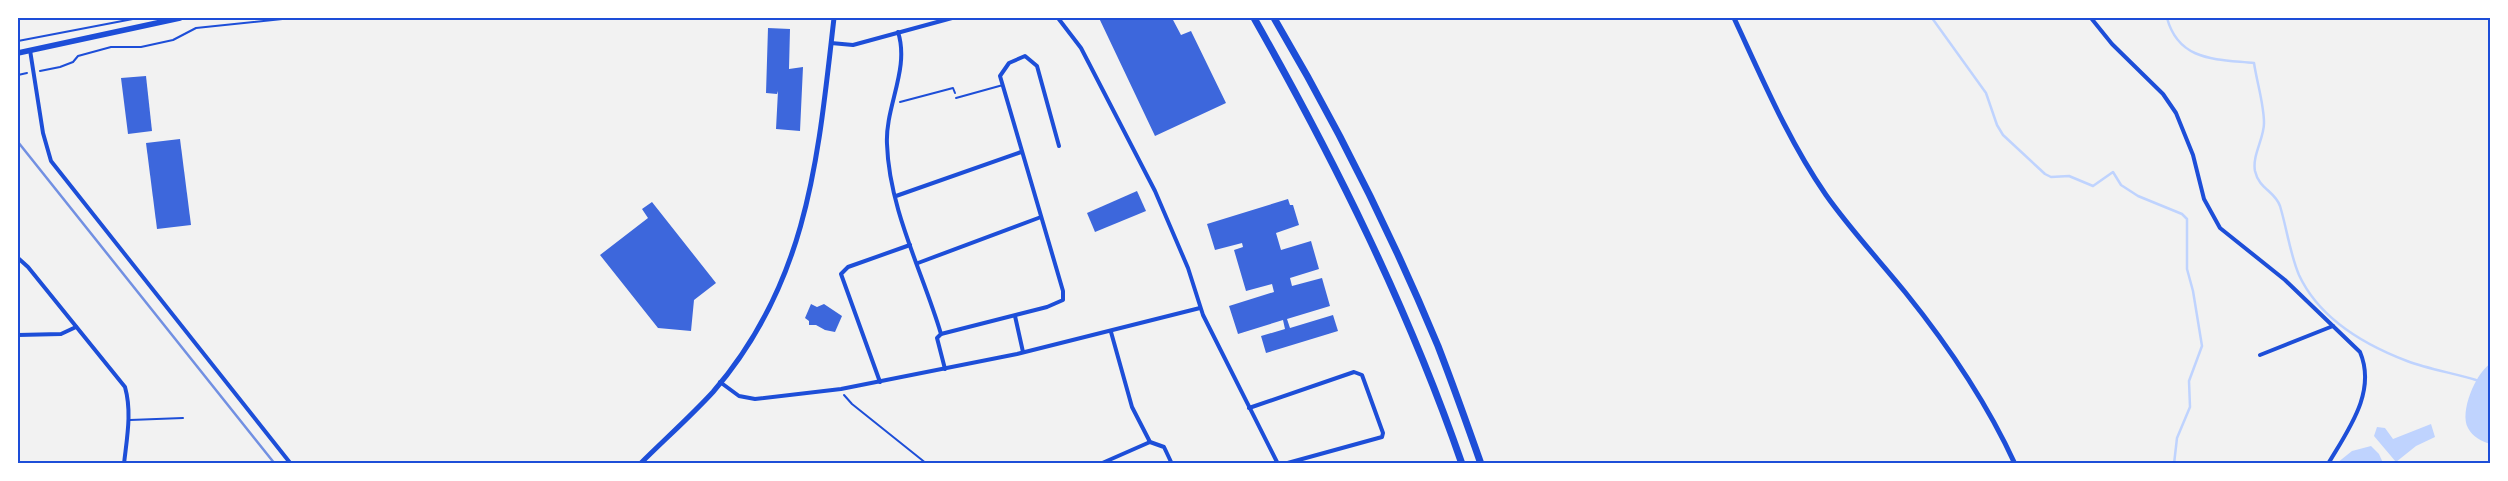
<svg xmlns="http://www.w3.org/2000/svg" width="2508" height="481" font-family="Barlow,sans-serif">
  <rect width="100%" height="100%" fill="#f2f2f2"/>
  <g fill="#bfd3fe">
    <path d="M2490,364V444C2481,441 2473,437 2468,428C2459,412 2476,373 2490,364Z"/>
    <path d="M2431,424L2435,437L2416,446L2396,462L2374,436L2377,427L2385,428L2393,439Z"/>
    <path d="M2371,446L2379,454L2383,463H2337L2352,451Z"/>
  </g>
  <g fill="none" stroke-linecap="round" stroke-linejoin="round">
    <g stroke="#bfd3fe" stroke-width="2.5">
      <path d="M1932,18L1986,93L1997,125L2003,135L2045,174L2051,177L2069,176L2093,186L2113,172L2121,185L2138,196L2182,214L2187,219V269L2193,291L2202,346L2189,381L2190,407L2177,438L2174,464"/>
      <path d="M2167,18C2179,62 2217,59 2254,63C2257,83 2264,104 2264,123C2264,139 2252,155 2255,171C2259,189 2275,191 2280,206C2287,229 2290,254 2299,275C2319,318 2365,345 2407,361C2428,369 2453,373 2476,380"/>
    </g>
  </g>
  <g fill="#3d67dc">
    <path d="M1099,18H1172L1181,35L1191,31L1226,103L1155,136Z"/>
    <path d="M768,28L790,29L789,69L803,67L800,131L776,129L778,91L777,94L766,93Z"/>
    <path d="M146,76L152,131L128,134L121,78Z"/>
    <path d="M180,139L191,225L157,229L146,143Z"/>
    <path d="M1137,191L1146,211L1095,232L1087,213Z"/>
    <path d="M1288,199L1290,205H1293L1299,225L1276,233L1281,250L1311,241L1319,269L1290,278L1292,286L1322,278L1330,306L1287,319L1290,328L1333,315L1338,331L1266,353L1261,336L1285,329L1283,320L1238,334L1229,306L1274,292L1272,284L1246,291L1234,250L1243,247L1242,243L1215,250L1207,224Z"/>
    <path d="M652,202L716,283L694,300L691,331L658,328L600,255L648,218L642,209Z"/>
    <path d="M811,304L817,307L824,304L842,316L835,332L825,330L816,325H809V321L805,318Z"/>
  </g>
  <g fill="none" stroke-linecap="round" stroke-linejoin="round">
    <g stroke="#1d4ed8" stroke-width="2">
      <path d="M18,41L138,18"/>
      <path d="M40,71L60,67L73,62L78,56L111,47H141L173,40L196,28L292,18"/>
      <path d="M18,75L27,73"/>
      <path d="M900,102L953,88L955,93"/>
      <path d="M844,395L852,404L927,464"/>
    </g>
    <g stroke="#1d4ed8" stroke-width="2">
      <path d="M956,98L1003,85"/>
      <path d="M130,420L183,418"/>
    </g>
    <g stroke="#1d4ed8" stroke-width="4">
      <path d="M1058,18L1081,48L1155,191L1188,268L1203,315L1278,464"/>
      <path d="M2091,18L2112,44L2163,94L2176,113L2193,155L2204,199L2220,228L2285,280L2360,352C2377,392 2348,430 2328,464"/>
      <path d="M898,32C910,69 885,107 887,144C889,209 923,273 941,334L937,338L945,369"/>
      <path d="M831,43L853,45L952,18"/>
      <path d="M30,50L43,133L51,161L291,464"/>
      <path d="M896,196L1021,152"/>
      <path d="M18,258L28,267L125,387C132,412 127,437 124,464"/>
      <path d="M918,263L1041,217"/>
      <path d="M1015,316L1023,352"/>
      <path d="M1111,332L1132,407L1150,442L1164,447L1172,464"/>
      <path d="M941,334L1047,307L1063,300V291L1000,76L1009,63L1025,56L1037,66L1059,146"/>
      <path d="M18,335L61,334L76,327"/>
      <path d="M2260,355L2333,326"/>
      <path d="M720,382L739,396L755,399L841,389L1017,354L1200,308"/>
      <path d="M880,382L841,274L848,267L910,245"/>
      <path d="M1249,408L1354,372L1362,375L1383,433L1382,437L1284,464"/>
      <path d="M1100,464L1150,442"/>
    </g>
    <g stroke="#1d4ed8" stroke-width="5">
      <path d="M1734,18C1762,78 1788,140 1826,195C1850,229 1879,260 1905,292C1947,344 1987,403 2015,464"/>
      <path d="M640,464C664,440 690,417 713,392C809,281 818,156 834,18"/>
    </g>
    <path stroke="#1d4ed8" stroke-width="5.5" d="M18,53L180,18"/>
    <g stroke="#1d4ed8" stroke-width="7">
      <path d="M1254,18C1335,161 1408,308 1462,464"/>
      <path d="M1274,18C1336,123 1391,233 1438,346C1453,385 1467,424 1481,464"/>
    </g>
    <path stroke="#7290e2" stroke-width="2.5" d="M18,142L275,464"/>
  </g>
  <rect width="2508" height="481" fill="none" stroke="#ffffff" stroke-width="38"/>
  <rect x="19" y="19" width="2470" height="443" fill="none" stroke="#1d4ed8" stroke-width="2"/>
</svg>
